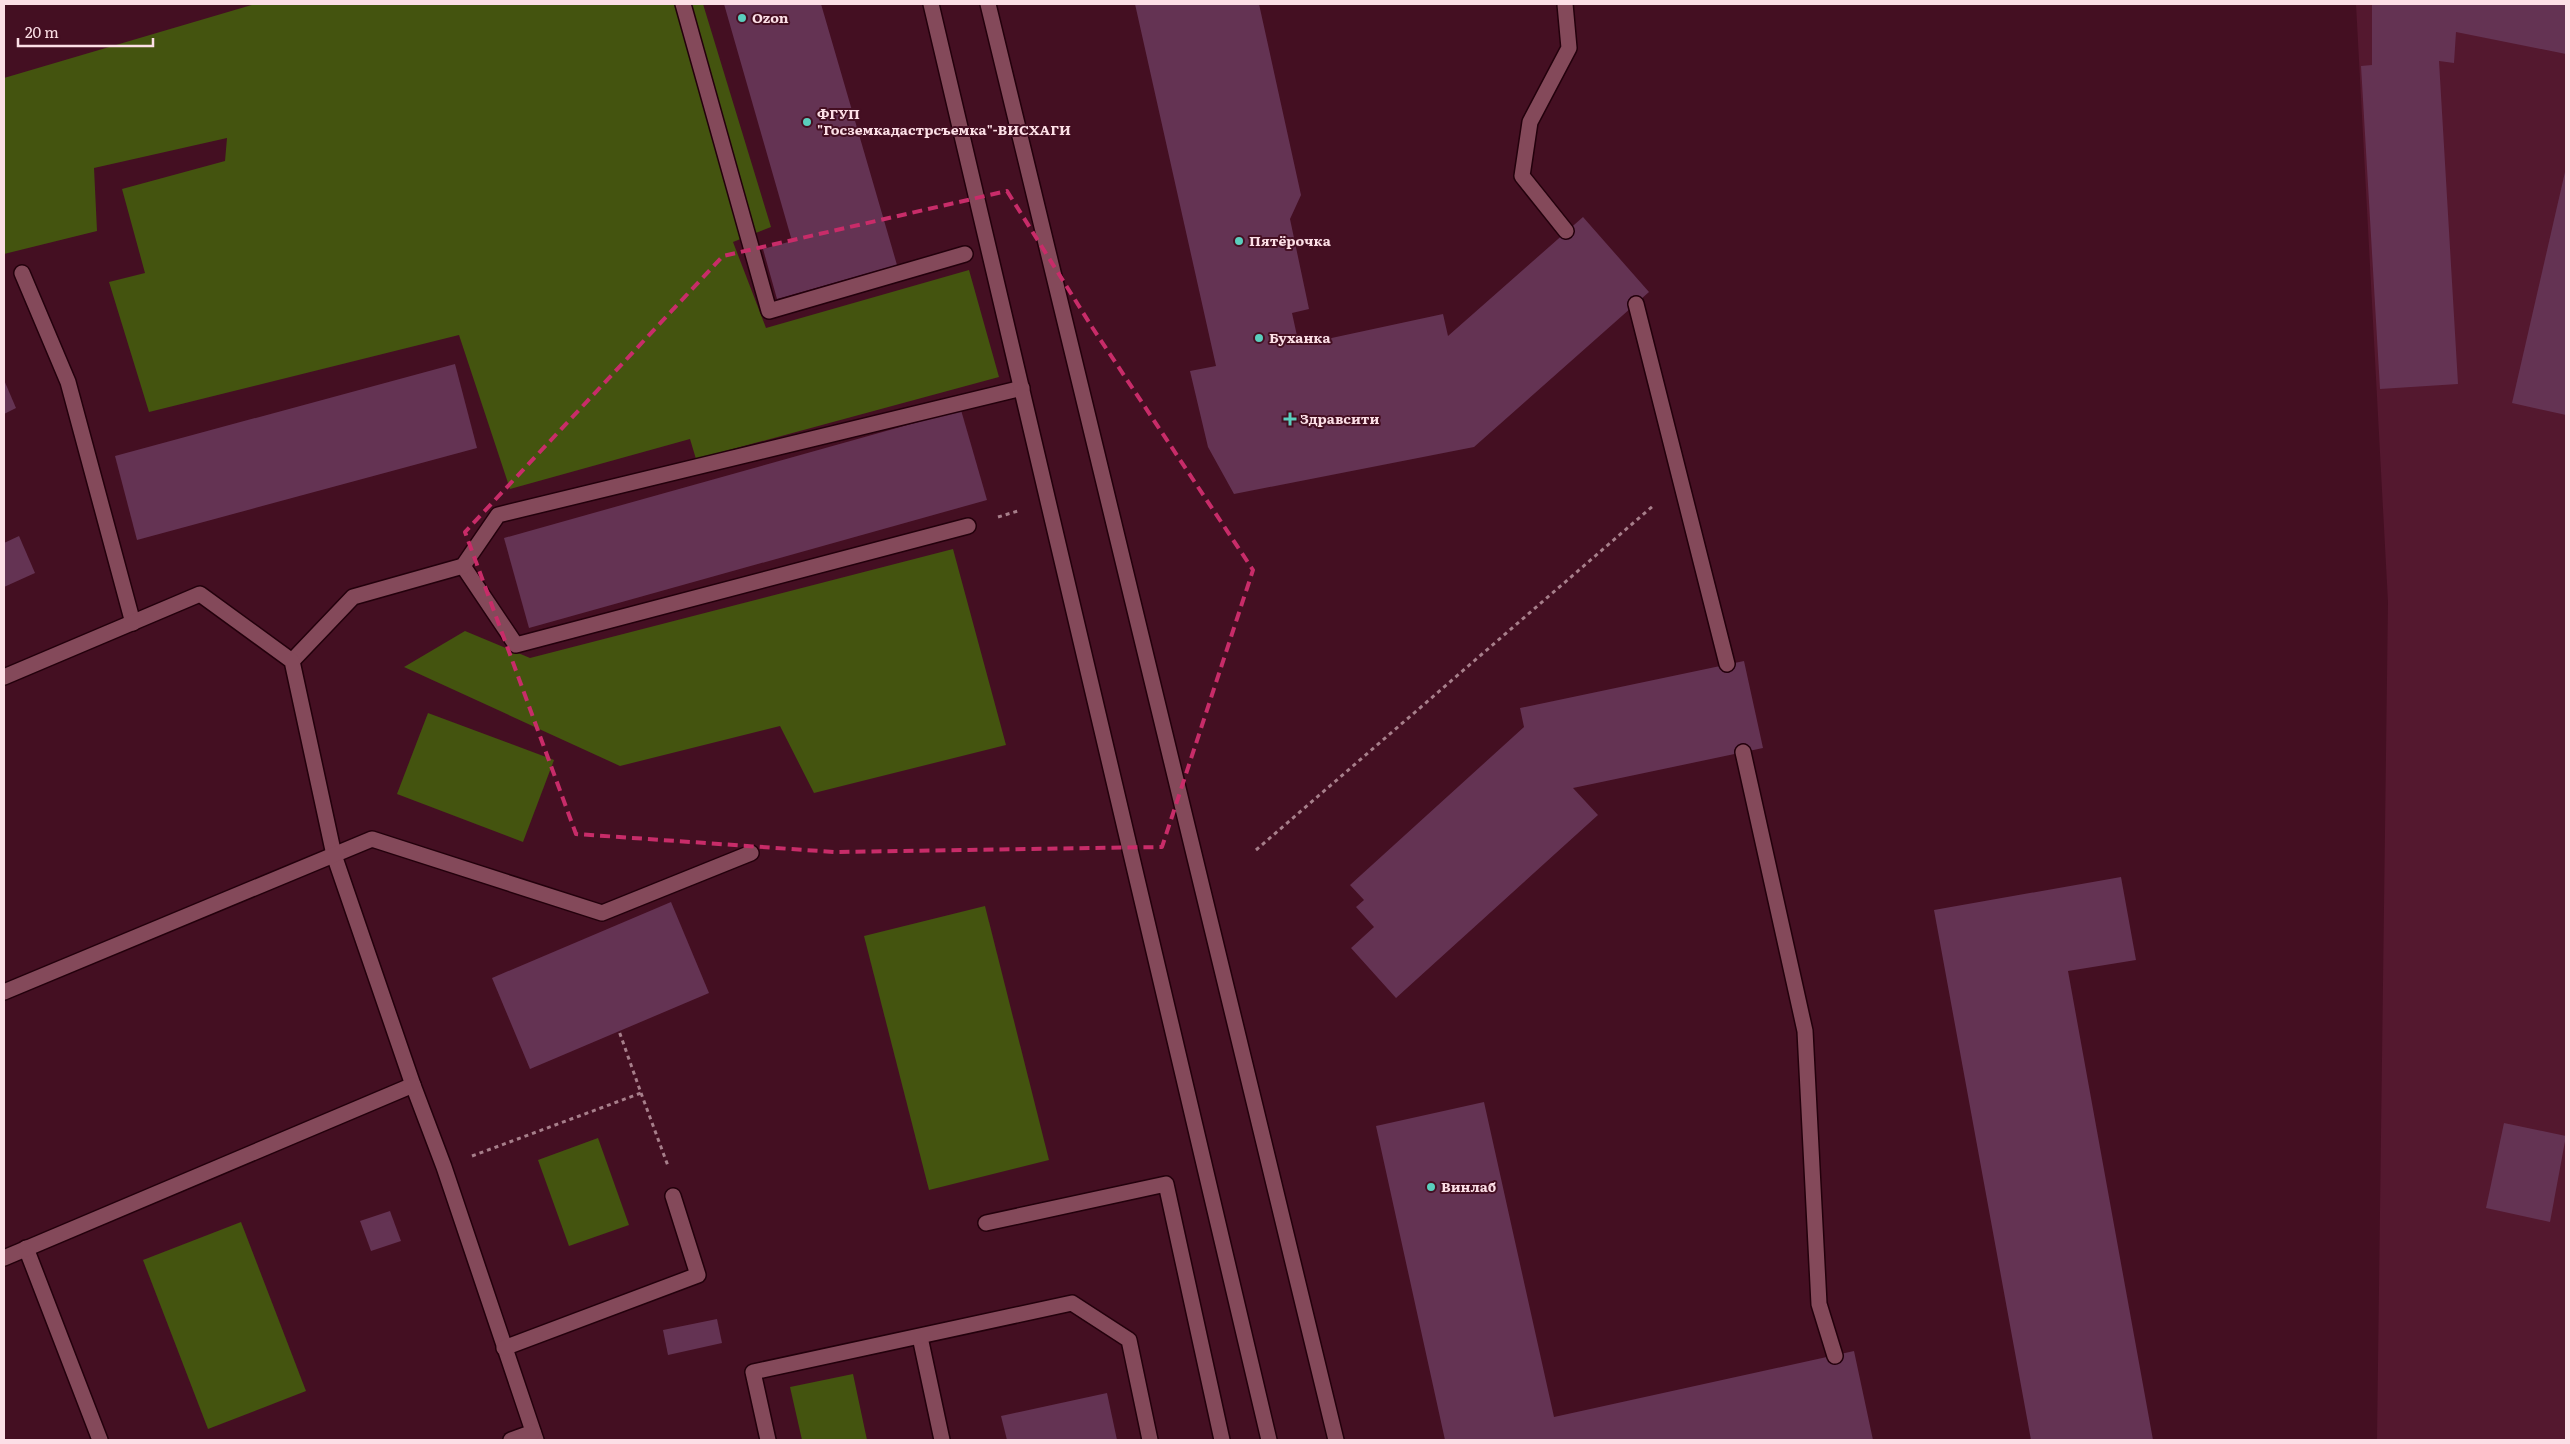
<svg xmlns="http://www.w3.org/2000/svg" width="2570" height="1444" font-family="Literata,serif">
  <rect width="100%" height="100%" fill="#440f22"/>
  <path fill="#54182f" d="M2356,4H2566V1440H2377L2388,602Z"/>
  <g fill="#44540f">
    <path d="M255,4H703L771,227L733,242L766,328L969,270L999,377L696,459L690,439L510,489L459,335L149,412L109,282L145,273L122,189L225,161L227,138L94,168L97,231L4,254V78Z"/>
    <path d="M953,549L1006,745L814,793L780,726L620,766L404,667L465,631L530,658Z"/>
    <path d="M428,713L554,760L523,842L397,794Z"/>
    <path d="M985,906L1049,1160L929,1190L864,936Z"/>
    <path d="M598,1138L629,1225L569,1246L538,1160Z"/>
    <path d="M241,1222L306,1391L208,1429L143,1260Z"/>
    <path d="M853,1374L867,1440H802L790,1387Z"/>
  </g>
  <g fill="#643353">
    <path d="M724,4H821L897,265L777,299L763,249L792,241Z"/>
    <path d="M1135,4H1259L1301,195L1290,219L1309,309L1292,313L1299,345L1443,314L1448,336L1583,217L1649,292L1474,447L1234,494L1208,447L1190,371L1216,366Z"/>
    <path d="M2372,4H2566V54L2456,32L2454,63L2439,61L2458,384L2380,389L2361,66L2372,65Z"/>
    <path d="M2565,172H2566V415L2512,403Z"/>
    <path d="M455,364L477,448L137,540L115,456Z"/>
    <path d="M4,380L16,408L4,414Z"/>
    <path d="M961,410L987,500L529,628L504,538Z"/>
    <path d="M19,536L35,573L4,587V543Z"/>
    <path d="M1744,661L1763,748L1573,788L1598,815L1396,998L1351,948L1374,927L1356,907L1364,900L1350,885L1524,727L1520,708Z"/>
    <path d="M2121,877L2136,960L2068,971L2153,1440H2031L1934,910Z"/>
    <path d="M671,902L709,993L530,1069L492,978Z"/>
    <path d="M1484,1102L1554,1417L1854,1351L1873,1440H1445L1376,1126Z"/>
    <path d="M2504,1123L2566,1136L2550,1222L2486,1208Z"/>
    <path d="M390,1211L401,1241L371,1251L360,1221Z"/>
    <path d="M717,1319L722,1343L668,1355L663,1330Z"/>
    <path d="M1107,1393L1117,1440H1007L1001,1416Z"/>
  </g>
  <g fill="none" stroke-linecap="round" stroke-linejoin="round">
    <defs>
      <g id="lane">
        <path d="M683,4L769,311L965,254"/>
        <path d="M1565,4L1569,48L1530,122L1522,176L1566,231"/>
        <path d="M22,273L68,382L133,623"/>
        <path d="M1636,304L1727,664"/>
        <path d="M463,566L516,645L968,526"/>
        <path d="M292,661L353,597L463,566L498,515L1022,388"/>
        <path d="M4,677L200,594L292,661L334,855L413,1085L444,1167L536,1440"/>
        <path d="M1743,752L1805,1031L1819,1304L1835,1356"/>
        <path d="M4,992L372,839L602,913L751,853"/>
        <path d="M986,1223L1166,1184L1222,1440"/>
        <path d="M26,1248L100,1440"/>
        <path d="M4,1258L413,1085"/>
        <path d="M920,1337L942,1440"/>
        <path d="M504,1348L698,1275L673,1196"/>
        <path d="M511,1440L533,1432"/>
        <path d="M768,1440L753,1372L1072,1303L1129,1340L1150,1440"/>
      </g>
      <g id="street">
        <path d="M931,4L1269,1440"/>
        <path d="M988,4L1336,1440"/>
      </g>
    </defs>
    <use href="#lane" stroke="#23000c" stroke-width="18"/>
    <use href="#street" stroke="#23000c" stroke-width="18"/>
    <g stroke="#a77f8b" stroke-width="3" stroke-dasharray="4 4" stroke-linecap="butt">
      <path d="M998,517L1018,511"/>
      <path d="M1256,850L1654,505"/>
      <path d="M641,1093L668,1166"/>
      <path d="M472,1156L641,1093L619,1031"/>
    </g>
    <use href="#lane" stroke="#84495a" stroke-width="15"/>
    <use href="#street" stroke="#84495a" stroke-width="15"/>
  </g>
  <path fill="none" stroke="#c82c69" stroke-width="4" stroke-dasharray="10 6" stroke-linejoin="round" d="M1007,191L1092,327L1253,570L1162,847L834,852L576,834L465,532L723,256Z"/>
  <g fill="#5acebd" stroke="#440f22" stroke-width="2">
    <circle cx="742" cy="18" r="5"/>
    <circle cx="807" cy="122" r="5"/>
    <circle cx="1239" cy="241" r="5"/>
    <circle cx="1259" cy="338" r="5"/>
    <path d="M1287.5 411.5h5v5h5v5h-5v5h-5v-5h-5v-5h5z"/>
    <circle cx="1431" cy="1187" r="5"/>
  </g>
  <g text-anchor="middle" stroke-width="4" stroke-linejoin="round" paint-order="stroke">
    <g font-size="14" font-weight="bold" fill="#fcdfe6" stroke="#440f22" text-anchor="start">
      <text x="752" y="23">Ozon</text>
      <text x="817" y="119">ФГУП<tspan x="817" dy="16">"Госземкадастрсъемка"-ВИСХАГИ</tspan></text>
      <text x="1249" y="246">Пятёрочка</text>
      <text x="1269" y="343">Буханка</text>
      <text x="1300" y="424">Здравсити</text>
      <text x="1441" y="1192">Винлаб</text>
    </g>
  </g>
  <rect width="2570" height="1444" fill="none" stroke="#fcdfe6" stroke-width="10"/>
  <path d="M18 38v8h135v-8" fill="none" stroke="#fcdfe6" stroke-width="2.5"/>
  <text x="25" y="38" font-size="15" fill="#fcdfe6" stroke="#440f22" stroke-width="4" paint-order="stroke">20 m</text>
</svg>
